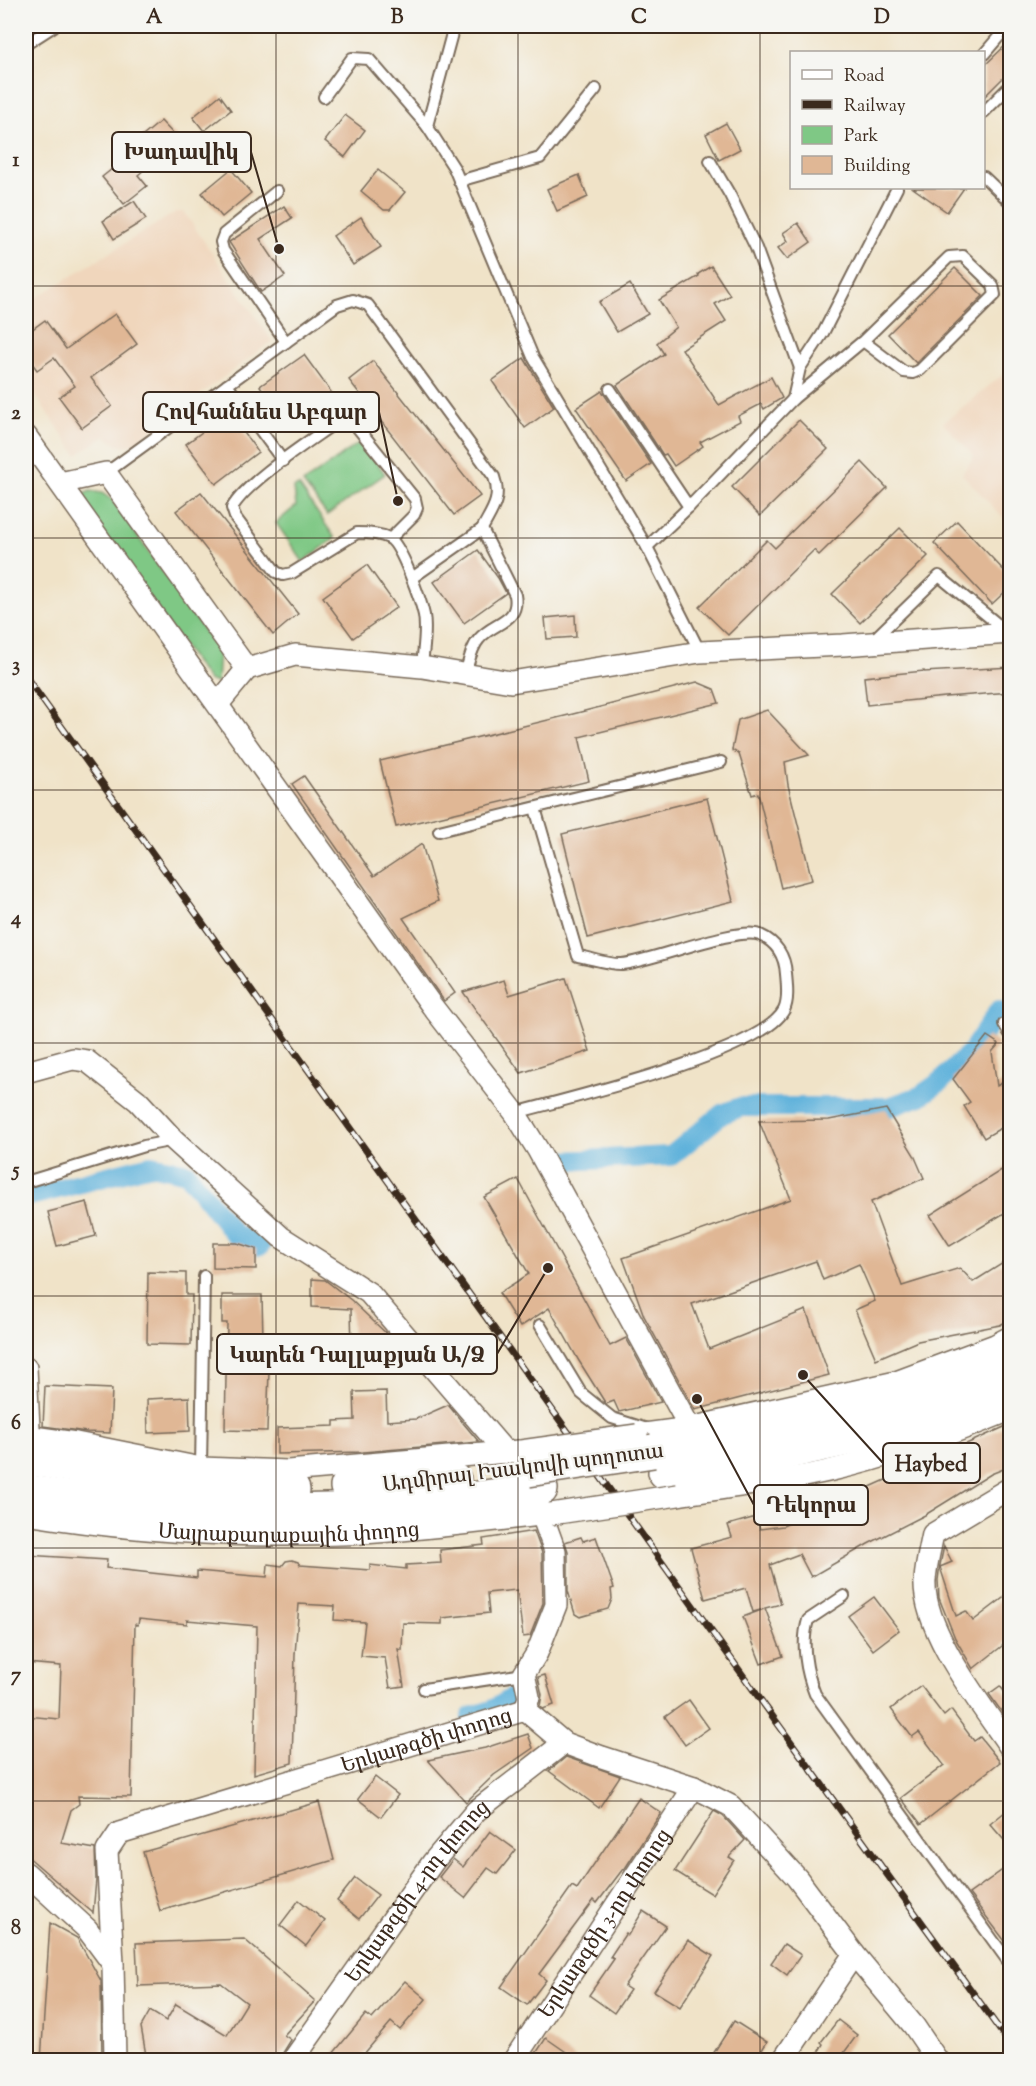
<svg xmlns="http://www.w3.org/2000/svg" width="1036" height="2086" font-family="'Sorts Mill Goudy','Noto Serif Armenian',serif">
  <rect width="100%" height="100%" fill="#f6f6f2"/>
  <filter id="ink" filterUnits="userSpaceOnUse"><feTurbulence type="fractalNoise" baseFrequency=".0167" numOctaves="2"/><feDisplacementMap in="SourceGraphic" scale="12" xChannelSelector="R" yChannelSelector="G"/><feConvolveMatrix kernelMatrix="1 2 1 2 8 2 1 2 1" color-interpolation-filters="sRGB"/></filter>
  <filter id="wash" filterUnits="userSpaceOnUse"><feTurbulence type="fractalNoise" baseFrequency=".008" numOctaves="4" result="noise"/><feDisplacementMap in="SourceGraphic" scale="24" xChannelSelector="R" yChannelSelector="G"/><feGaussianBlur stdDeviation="1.35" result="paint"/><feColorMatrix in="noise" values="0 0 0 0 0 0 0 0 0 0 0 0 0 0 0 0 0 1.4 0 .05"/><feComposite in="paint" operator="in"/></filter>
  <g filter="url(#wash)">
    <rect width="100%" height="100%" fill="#f0e3c8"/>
    <g fill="#f0d6bc">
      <path d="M176,212H184L272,341L132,445L118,446L105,436L77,455L26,382V304Z"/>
      <path d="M1010,369V525L962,474L974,456L943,423Z"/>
    </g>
    <g fill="#7fc885" stroke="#5d7952" stroke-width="1.5">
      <path d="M362,441L385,474L327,515L303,483Z"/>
      <path d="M299,486L335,538L303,562L276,523L296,506L294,488Z"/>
      <path d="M90,491L102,493L112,500L219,652L217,683L208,680L83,509L82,495Z"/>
    </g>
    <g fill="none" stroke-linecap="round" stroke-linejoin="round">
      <g stroke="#60b2db" stroke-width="20">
        <path d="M562,1161L671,1156L722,1114L741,1107H889L920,1096L940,1082L971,1052L999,1010"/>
        <path d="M26,1197L151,1165L187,1173L235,1235L260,1246"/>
        <path d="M471,1717L492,1710L517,1695"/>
      </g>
    </g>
    <g id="blocks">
      <g fill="#e0b795">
        <path d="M1011,40V70L984,97V66Z"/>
        <path d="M220,95L231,110L204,131L193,117Z"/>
        <path d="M345,115L365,130L345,157L325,141Z"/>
        <path d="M161,121L179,140L138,175L147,186L124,204L102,177L142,145L138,140Z"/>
        <path d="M726,123L740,149L719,160L706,134Z"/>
        <path d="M231,169L251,193L222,217L202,193Z"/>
        <path d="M378,170L405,192L390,210H384L361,191Z"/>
        <path d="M579,175L588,197L557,211L547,189Z"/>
        <path d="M913,188H964L947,212Z"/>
        <path d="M134,201L146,219L114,239L103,221Z"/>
        <path d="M284,206L292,218L260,239L285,276L261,292L229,242Z"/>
        <path d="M361,217L381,247L353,265L333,236Z"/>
        <path d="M798,223L811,242L787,259L778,248L788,241L783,233Z"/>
        <path d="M711,266L730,295L715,304L726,321L682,349L719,405L771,377L782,398L764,409L761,404L738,416L740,421L700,442L703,446L674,466L666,454L663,455L617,385L664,354L657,343L676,327L659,300L699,276L698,274Z"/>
        <path d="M955,268L983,296L916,363L888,334Z"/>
        <path d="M630,284L648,314L617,332L599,302Z"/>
        <path d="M115,314L137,344L91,378L112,406L82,428L59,397L75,386L54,358L37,370L26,355V334L45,320L66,349Z"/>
        <path d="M304,355L334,396L290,428L260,386Z"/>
        <path d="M524,358L554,407L525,428L492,381Z"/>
        <path d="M373,361L480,496L454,515L349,380Z"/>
        <path d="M602,391L651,464L626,481L576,408Z"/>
        <path d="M229,412L258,452L216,484L186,444Z"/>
        <path d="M799,420L828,449L760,516L732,487Z"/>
        <path d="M862,462L887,488L819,555L814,550L728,635L699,607L767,540L775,548Z"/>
        <path d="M201,492L298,614L273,635L176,511Z"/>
        <path d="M957,521L1011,578V586L992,604L934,543Z"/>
        <path d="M900,528L928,556L860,623L832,594Z"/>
        <path d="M478,550L498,578L506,593L464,623L434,582Z"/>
        <path d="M367,565L397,607L353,638L323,597Z"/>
        <path d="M575,615L576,637L547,639L545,618Z"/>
        <path d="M1011,667V692L945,697L867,705L864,677L924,671V672Z"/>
        <path d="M697,682L714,689L719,703L579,737L589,781L396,827L380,761L573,714Z"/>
        <path d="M767,710L809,755L785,762L788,785L812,880L781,888L758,793L752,795L739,754L732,750L738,720Z"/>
        <path d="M304,776L374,876L422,844L438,901L403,918L455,993L444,1001L292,784Z"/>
        <path d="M707,798L733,901L588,938L562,834Z"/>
        <path d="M566,978L590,1051L521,1073L463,992L504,980L509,995Z"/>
        <path d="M987,1036L999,1044L992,1052L997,1086L1011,1077V1122L984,1138L964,1106L970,1102L953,1079Z"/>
        <path d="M886,1109L914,1155L924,1178L871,1202L902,1286L960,1268L973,1282L1011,1258V1319L1000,1325L918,1341L876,1359L855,1310L875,1301L859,1264L823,1280L816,1261L692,1304L709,1349L806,1310L829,1375L695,1410L644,1316L623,1258L791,1199L759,1121L829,1120Z"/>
        <path d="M1011,1164V1209L950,1246L930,1215Z"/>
        <path d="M518,1179L610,1346L626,1338L661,1402L619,1412L614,1401L606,1404L579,1361L549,1308L520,1327L499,1293L529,1274L484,1197Z"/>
        <path d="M87,1202L96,1236L57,1246L48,1212Z"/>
        <path d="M213,1243H237L256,1249V1269L213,1268Z"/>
        <path d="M148,1272L186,1273V1295H192L191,1345L147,1344Z"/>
        <path d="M312,1279L325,1280L351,1300L391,1338L406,1356L352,1350L351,1309L312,1307Z"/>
        <path d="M222,1295H262L263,1341H270L267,1431L225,1430L227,1323H222Z"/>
        <path d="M45,1386L112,1389L110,1433L87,1432L43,1426Z"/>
        <path d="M386,1391L387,1421L416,1419L448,1405L479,1442L363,1452L277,1454V1428L334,1426V1421L355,1420L354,1392Z"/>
        <path d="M189,1397L190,1431L148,1433L147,1399Z"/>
        <path d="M1011,1424V1466L991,1474L925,1515L868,1544L811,1577L799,1554L770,1565L781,1604L765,1608L783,1656L761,1664L743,1617L764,1609L753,1612L746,1588L705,1599L691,1548L732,1537L728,1525L756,1517L760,1529L783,1526Z"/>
        <path d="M534,1531L542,1553L543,1603L530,1636L523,1637L517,1590L487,1593L489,1613L442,1618V1624L403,1623L402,1650L398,1649L404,1686L390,1688L385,1658L361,1656L365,1622L334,1620L335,1606L299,1604L295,1654L292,1763L254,1774L257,1626L187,1620V1624L139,1619L138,1625L135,1624L131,1797L78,1796L79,1804L71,1810L61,1843L95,1849L96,1880L93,1913L26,1855V1716L59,1719L61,1666L26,1663V1555L107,1560L106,1568L197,1578V1571L267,1577L268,1564L282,1566L286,1561L292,1560L298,1562L300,1565L370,1570V1565L406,1569V1565L441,1563L440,1550L484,1545L483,1539Z"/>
        <path d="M581,1537L583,1541L596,1537L614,1588L611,1589L612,1599L608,1609L580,1617L575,1614L568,1591V1551L565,1542Z"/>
        <path d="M944,1546L952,1562L940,1567L956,1616L966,1611L973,1621L1011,1592V1639L973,1669L955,1638L939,1598L938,1580L940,1565Z"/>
        <path d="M874,1597L899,1630L873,1650L848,1616Z"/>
        <path d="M545,1675L554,1705L543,1709L540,1706L542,1695L538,1677Z"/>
        <path d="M921,1686L944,1716L951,1710L974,1741L980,1737L1000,1762L921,1824L901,1798L944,1765L919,1732L912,1737L891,1709Z"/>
        <path d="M1000,1686L1011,1700V1725L989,1694Z"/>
        <path d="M689,1700L709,1728L685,1745L665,1717Z"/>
        <path d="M528,1734L533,1748L494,1775L466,1802L428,1760L485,1748Z"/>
        <path d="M566,1757L620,1776L599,1808L549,1771Z"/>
        <path d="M375,1777L398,1795L381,1817L358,1799Z"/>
        <path d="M639,1798L661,1813L624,1870L623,1869L597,1903L594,1900L539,1974L546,1980L527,2005L501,1987L572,1886L577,1889Z"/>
        <path d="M319,1802L334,1860L160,1911L143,1852Z"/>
        <path d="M1011,1807V1848L990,1824Z"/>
        <path d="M714,1811L723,1816L745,1840L729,1857L734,1860L712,1894L675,1871Z"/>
        <path d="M490,1831L516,1850L497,1874L488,1868L465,1898L439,1877L453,1859L463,1867Z"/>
        <path d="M1011,1864V1949L969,1894Z"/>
        <path d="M355,1878L378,1895L359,1919L337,1901Z"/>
        <path d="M299,1900L325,1921L306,1946L280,1925Z"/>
        <path d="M643,1911L666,1926L624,1986L630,1990L614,2013L589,1995L614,1959L610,1957L626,1933L628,1935Z"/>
        <path d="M50,1923L77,1938L101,1981L102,2061H41Z"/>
        <path d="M244,1939L315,2001L284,2035L291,2040L278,2061H147L141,2027L150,2011L166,2021L176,2004L227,2035L247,2003L221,1983L138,1986L136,1943Z"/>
        <path d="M688,1940L713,1956L680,2007L654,1991Z"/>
        <path d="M784,1944L801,1955L787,1975L771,1963Z"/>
        <path d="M405,1981L426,1999L400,2030L391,2022L358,2061H327L366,2014L372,2019Z"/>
        <path d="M838,2020L857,2035L838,2061H813L823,2044L821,2042Z"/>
        <path d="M734,2021L767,2042L755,2061H723L713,2054Z"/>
        <path d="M546,2038L579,2061H531Z"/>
      </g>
    </g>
  </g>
  <g filter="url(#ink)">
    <use href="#blocks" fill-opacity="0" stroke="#7a6b5a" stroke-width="1.5"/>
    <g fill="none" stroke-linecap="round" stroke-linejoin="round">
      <defs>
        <g id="service">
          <path d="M26,44L54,26"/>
          <path d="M984,54L1008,26"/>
          <path d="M324,97L352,58L369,59L427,126L454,168L533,357L647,547L700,652"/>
          <path d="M984,112L1010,86"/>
          <path d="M427,126L454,26"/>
          <path d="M710,161L730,195L756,248L800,368"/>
          <path d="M984,177L1010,202"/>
          <path d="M459,181L540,158L596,89"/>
          <path d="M277,191L224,234L221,242L223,250L286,342"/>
          <path d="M227,385L283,461"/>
          <path d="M610,389L689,507"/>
          <path d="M793,399L863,341L949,257L963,256L993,285L995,295L920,370L913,373L904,372L863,341"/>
          <path d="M106,473L337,305L353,300L368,305L494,477C502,499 492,510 482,529L515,595C520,623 493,622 479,639C471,648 469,662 465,674"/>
          <path d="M390,539L414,515L417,508L415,499L353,422L344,420L336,422C310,441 246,482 232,508L235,517L276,572L283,575L292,573L357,533C366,533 381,534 389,538C401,544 421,601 424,615C427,631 423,651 422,667"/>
          <path d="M647,547L689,507L793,399L800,368L823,333L897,188"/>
          <path d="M412,578L482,529"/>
          <path d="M872,641L939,576L1006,631"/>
          <path d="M439,831L721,762"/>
          <path d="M1004,1024L1010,1034"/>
          <path d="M515,1113C566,1099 762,1053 784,1010C789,1000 787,985 786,974C785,956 776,942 760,935C736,926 653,961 622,964C609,965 591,958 578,956L535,808"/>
          <path d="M26,1182L144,1146L174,1140"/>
          <path d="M540,1325L581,1393L612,1418L647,1429"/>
          <path d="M201,1468L204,1276"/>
          <path d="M844,1596L808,1620C801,1643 806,1672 815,1694L1010,1964"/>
          <path d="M424,1689L524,1674"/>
        </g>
        <g id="minor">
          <path d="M26,436L432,1006L515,1113L538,1150L690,1428"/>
          <path d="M60,483L106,473L247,669"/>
          <path d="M218,704L247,669L295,655L422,667L511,682L700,652L843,645L1010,633"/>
          <path d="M26,1072L73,1059L87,1061L138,1101L174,1140L281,1237L369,1293L506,1453"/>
          <path d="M26,1368L30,1448"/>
          <path d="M637,1435L690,1428L896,1382L995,1345L1010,1337"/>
          <path d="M26,1436L76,1443L201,1468L288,1471L518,1451"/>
          <path d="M1010,1488L933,1534C930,1549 926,1565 925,1580C922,1631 982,1705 1010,1747"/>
          <path d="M678,1495C728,1487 779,1482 828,1471C891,1457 951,1434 1010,1410"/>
          <path id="s1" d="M26,1514C130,1531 237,1538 343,1534C412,1531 482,1521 551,1514"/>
          <path d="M525,1710L564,1743L602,1757L694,1787L731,1806L797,1878L854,1954L914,2026L937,2060"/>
          <path d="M525,1710L529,1697L524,1674L537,1653L556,1605L555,1551L542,1515"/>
          <path d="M26,1873L87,1929L113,1964"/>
          <path id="s2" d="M115,2060L113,1964L107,1851L119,1833L525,1710"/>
          <path id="s3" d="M293,2060L433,1862L476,1811L564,1743"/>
          <path id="s4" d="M514,2060L694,1787"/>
          <path d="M783,2060L854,1954"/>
        </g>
        <g id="trunk">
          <path d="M653,1451C725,1440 798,1429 868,1409C917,1395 964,1377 1010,1357"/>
          <path d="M26,1458L183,1485L293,1490"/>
          <path d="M665,1472L757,1459L875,1433L953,1407L1010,1384"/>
          <path d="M347,1487L454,1480"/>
          <path d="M26,1491L68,1498L182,1510L288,1511L407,1508L541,1489"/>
        </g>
      </defs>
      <use href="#service" stroke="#7a6b5a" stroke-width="14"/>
      <use href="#minor" stroke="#7a6b5a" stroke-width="24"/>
      <use href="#trunk" stroke="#7a6b5a" stroke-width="36"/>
      <use href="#service" stroke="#fff" stroke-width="10"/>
      <use href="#minor" stroke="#fff" stroke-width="21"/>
      <use href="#trunk" stroke="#fff" stroke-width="33"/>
      <defs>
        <path id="rail" d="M26,677L765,1706L1010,2044"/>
      </defs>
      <use href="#rail" stroke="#3b2a1e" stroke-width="7"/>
      <use href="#rail" stroke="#f6f6f2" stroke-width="4.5" stroke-dasharray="14" stroke-linecap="butt"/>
      <defs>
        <g id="minor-bridge">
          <path d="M521,1451L637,1435"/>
          <path d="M551,1514L678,1495"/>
        </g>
        <path id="trunk-bridge" d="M528,1470L653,1451"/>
      </defs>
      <use href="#minor-bridge" stroke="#7a6b5a" stroke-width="24" stroke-linecap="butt"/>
      <use href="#trunk-bridge" stroke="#7a6b5a" stroke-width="36" stroke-linecap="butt"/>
      <use href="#minor-bridge" stroke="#fff" stroke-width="21"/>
      <use href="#trunk-bridge" stroke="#fff" stroke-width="33"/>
    </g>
  </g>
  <path fill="none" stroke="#3b2a1e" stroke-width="1.5" stroke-opacity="0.55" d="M276,26V2060M518,26V2060M760,26V2060M26,286H1010M26,538H1010M26,790H1010M26,1043H1010M26,1296H1010M26,1548H1010M26,1801H1010"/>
  <g text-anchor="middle" stroke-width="5" stroke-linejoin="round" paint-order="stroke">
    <g font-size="21" fill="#3b2a1e" stroke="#f6f6f2">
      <text transform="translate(523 1467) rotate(-7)" y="7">Ադմիրալ Իսակովի պողոտա</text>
      <text dy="7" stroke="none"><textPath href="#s1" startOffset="264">Մայրաքաղաքային փողոց</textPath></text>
      <text dy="7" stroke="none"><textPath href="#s2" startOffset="552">Երկաթգծի փողոց</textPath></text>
      <text dy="7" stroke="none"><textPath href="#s3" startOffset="210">Երկաթգծի 4-րդ փողոց</textPath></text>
      <text dy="7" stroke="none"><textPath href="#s4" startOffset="164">Երկաթգծի 3-րդ փողոց</textPath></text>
    </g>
  </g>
  <path fill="none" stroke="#3b2a1e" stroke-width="2" d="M279 249L251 152M398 501L379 412M548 1268L497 1354M803 1375L883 1463M697 1399L754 1505"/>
  <g fill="#3b2a1e" stroke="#f6f6f2" stroke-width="2">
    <circle cx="279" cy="249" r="6"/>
    <circle cx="398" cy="501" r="6"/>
    <circle cx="548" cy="1268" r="6"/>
    <circle cx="803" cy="1375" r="6"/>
    <circle cx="697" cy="1399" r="6"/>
  </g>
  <g fill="#f6f6f2" stroke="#3b2a1e" stroke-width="2">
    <rect x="112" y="132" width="139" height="40" rx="6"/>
    <rect x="143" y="392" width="236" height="40" rx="6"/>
    <rect x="217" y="1334" width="280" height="40" rx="6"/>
    <rect x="883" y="1443" width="97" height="40" rx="6"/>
    <rect x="754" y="1485" width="114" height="40" rx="6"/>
  </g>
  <g font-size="22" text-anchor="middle" font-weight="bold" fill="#3b2a1e">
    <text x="181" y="159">Խադավիկ</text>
    <text x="261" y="419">Հովհաննես Աբգար</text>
    <text x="357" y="1362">Կարեն Դալլաքյան Ա/Ձ</text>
    <text x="931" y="1471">Haybed</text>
    <text x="811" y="1512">Դեկորա</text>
  </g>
  <rect width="1036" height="2086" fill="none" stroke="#f6f6f2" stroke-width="66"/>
  <rect x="790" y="51" width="195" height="138" fill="#f6f6f2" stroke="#aba49d" stroke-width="1.5"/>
  <rect x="802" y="70" width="30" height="9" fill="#ffffff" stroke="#aba49d" stroke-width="1.5"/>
  <text x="844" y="81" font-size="18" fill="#3b2a1e">Road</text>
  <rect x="802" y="100" width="30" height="9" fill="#3b2a1e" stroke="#aba49d" stroke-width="1.5"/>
  <text x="844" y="111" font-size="18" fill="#3b2a1e">Railway</text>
  <rect x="802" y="126" width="30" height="18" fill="#7fc885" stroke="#aba49d" stroke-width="1.5"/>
  <text x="844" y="141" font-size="18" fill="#3b2a1e">Park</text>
  <rect x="802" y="156" width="30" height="18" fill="#e0b795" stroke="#aba49d" stroke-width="1.5"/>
  <text x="844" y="171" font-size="18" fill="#3b2a1e">Building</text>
  <rect x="33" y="33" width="970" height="2020" fill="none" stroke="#3b2a1e" stroke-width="2"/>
  <g font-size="20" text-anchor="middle" font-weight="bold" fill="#3b2a1e">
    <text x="154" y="23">A</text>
    <text x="397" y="23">B</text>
    <text x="639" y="23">C</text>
    <text x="882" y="23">D</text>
    <text x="16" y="166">1</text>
    <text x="16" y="419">2</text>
    <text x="16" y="671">3</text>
    <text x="16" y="924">4</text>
    <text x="16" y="1176">5</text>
    <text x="16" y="1429">6</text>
    <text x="16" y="1681">7</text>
    <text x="16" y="1934">8</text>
  </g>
</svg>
